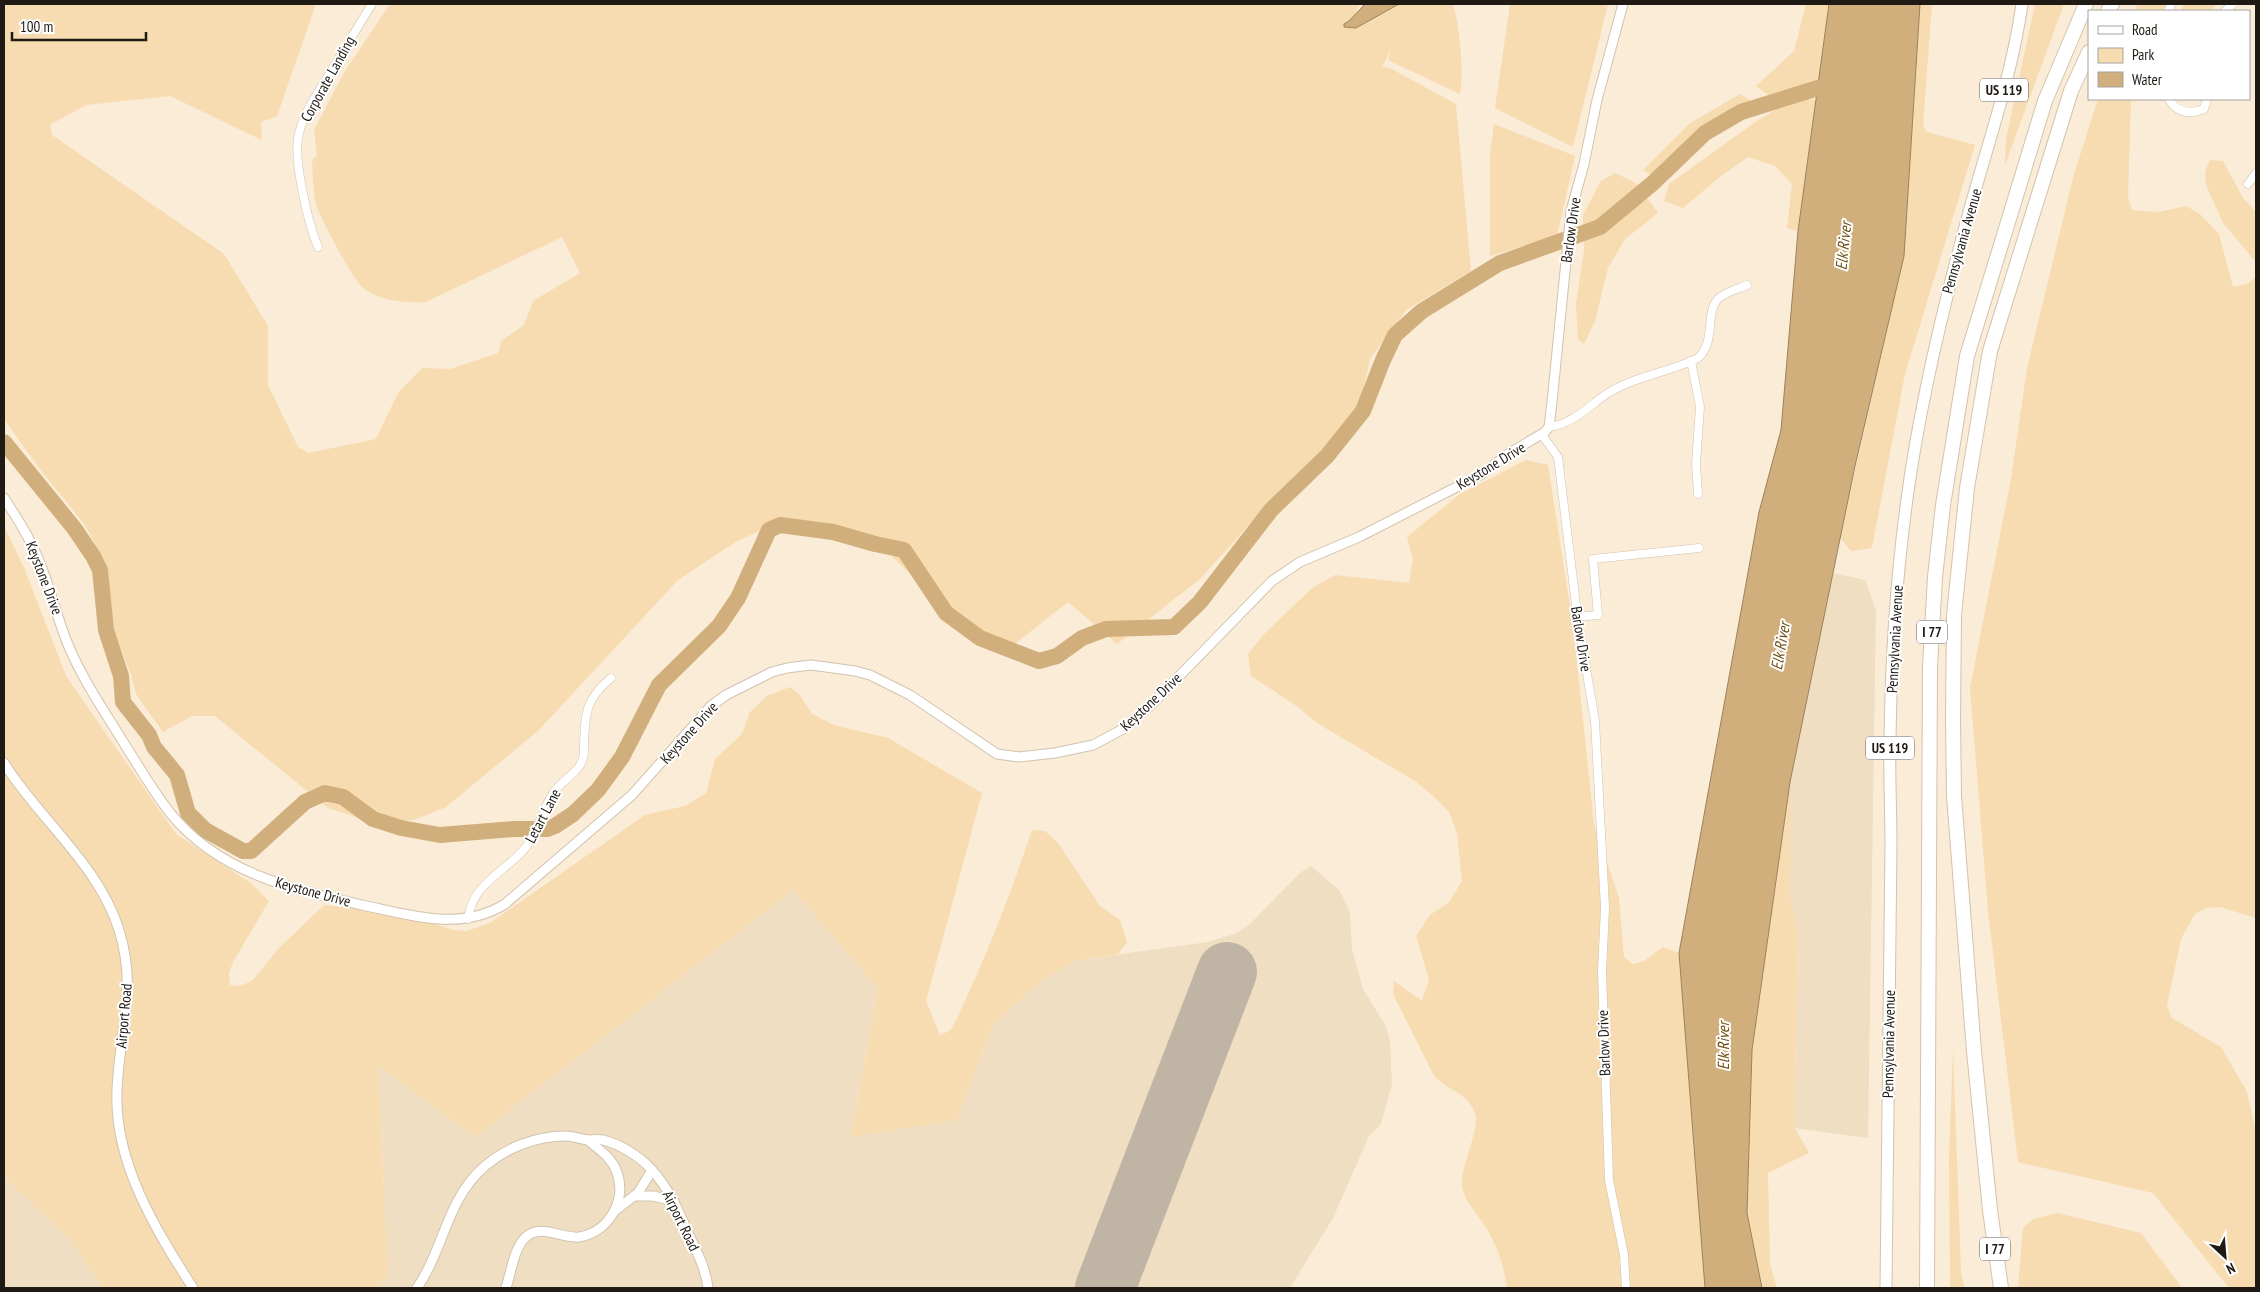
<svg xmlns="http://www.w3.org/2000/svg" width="2260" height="1292" font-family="'PT Sans Narrow',sans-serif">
  <rect width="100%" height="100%" fill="#faecd7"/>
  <g fill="#f0dec3">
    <path d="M1833,573L1865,580L1876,610L1868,1138L1794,1128L1798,936L1790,896V782Z"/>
    <path d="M1311,866L1340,891L1350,913L1352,949L1363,989L1386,1026L1390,1042L1392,1084L1381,1124L1369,1136L1333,1218L1290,1288H376L388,1275L378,1065L475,1137L793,890L878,988L851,1136L957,1120L992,1026L1043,979L1078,960L1208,942L1234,934L1249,925L1301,872Z"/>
    <path d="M4,1168L9,1182L70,1238L103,1288H4Z"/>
  </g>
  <g fill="#f7dbb1">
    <path d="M4,4H316L277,116L261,122L262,140L170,96L86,105L50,125L52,135L224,254L268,326V385L298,447L308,453L376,439L398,393L422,368L450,369L498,353L501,341L524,325L533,301L580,273L562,237L426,302C404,303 376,301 360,285C352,277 319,216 316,204C313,190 313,175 312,161L317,155L314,130L345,71L390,4H1360L1355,13L1361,25L1399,4H1452C1460,19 1464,77 1460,94L1388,60L1391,50L1382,67L1390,68L1456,104L1471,271L1406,310L1370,359L1361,402L1334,443L1260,513L1200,579L1117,644L1068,602L1011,647L958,627L928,591L876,541L834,530L773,525L737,541L678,580L538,731L446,807L417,819L381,825L328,808L215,716H192L163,732L137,696L131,675L107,612L106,564L85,525L39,468L4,419Z"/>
    <path d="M1510,4H1608L1573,147L1495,108Z"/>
    <path d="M1806,4H1829L1818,83L1771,97L1756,86L1794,51Z"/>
    <path d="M1920,4H1932L1923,125L1927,132L1975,145L1905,374L1872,548L1851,551L1840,537L1904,256Z"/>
    <path d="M2035,4H2064L2005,165L2006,139Z"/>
    <path d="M2138,4H2166L2162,11H2134Z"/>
    <path d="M2183,4H2217L2210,11H2181Z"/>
    <path d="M1740,94L1756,104L1713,122L1685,145L1656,178L1643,170L1689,124Z"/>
    <path d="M1795,98L1816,100L1798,231L1787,228L1792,184L1775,166L1748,157L1721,176L1683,208L1664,201L1669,184L1758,120Z"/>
    <path d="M2098,99H2131L2128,197L2132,210L2159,212L2186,206L2200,214L2219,234L2233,287L2247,284L2256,277V918L2220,907L2206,908L2195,914L2181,939L2167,1006L2172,1018L2221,1047L2247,1092L2256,1132V1288H2229L2153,1193L2018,1162L1988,911L1970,688L2011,479L2027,368L2074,174Z"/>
    <path d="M1494,124L1575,156L1557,236L1490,256V153Z"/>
    <path d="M2210,160L2223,161L2243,198L2256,212V262L2223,223L2206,185L2205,172Z"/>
    <path d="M1615,173L1636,183L1658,213L1625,239L1608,268L1595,321L1584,344L1578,339L1576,304L1584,250L1583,215L1601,181Z"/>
    <path d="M1526,460L1548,465L1573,625L1594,824L1619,898L1624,957L1633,964L1644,961L1663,947L1679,953L1705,1288H1507C1504,1266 1499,1251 1488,1231C1481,1217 1463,1201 1462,1185C1461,1164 1480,1130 1475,1114C1471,1095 1446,1089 1434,1076L1393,994L1394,981L1422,1001L1429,979L1416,936L1430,915L1449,902L1462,881L1457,833L1449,812L1433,796L1415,781L1317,723L1298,707L1251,676L1248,654L1265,633L1312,588L1335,575L1409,583L1413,559L1407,537L1460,494Z"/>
    <path d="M4,526L25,570L66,676L176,834L252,884L269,901L233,962L229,973L230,985L241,986L253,980L278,949L324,905L401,914L454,930L466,931L490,923L645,815L685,806L706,793L715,759L742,734L750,712L767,696L790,687L799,694L812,714L834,725L888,738L982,793L926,1001L940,1035L951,1030C983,966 1009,898 1032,830L1045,831L1058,843L1100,906L1120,920L1127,942L1118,954L1078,960L1043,979L992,1026L957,1120L851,1137L878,988L793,890L475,1137L378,1065L388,1275L376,1288H103L70,1239L9,1182L4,1168Z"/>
    <path d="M1790,782V896L1798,936L1794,1127L1809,1153L1768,1173L1770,1264L1777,1288H1762L1747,1213L1752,1050Z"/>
    <path d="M1953,1049L1961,1270L1964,1288H1950L1949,1158Z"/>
    <path d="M2058,1213L2141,1233L2182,1288H2018L2023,1228L2033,1219Z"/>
  </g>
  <g fill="#d0af7c" stroke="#9b825c">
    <path d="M1365,4H1399L1356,28L1344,27V24L1349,21Z"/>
    <path d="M1829,4H1920L1904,256L1855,466L1790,782L1752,1050L1747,1213L1762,1288H1705L1679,953L1759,512L1781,430L1798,231Z"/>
  </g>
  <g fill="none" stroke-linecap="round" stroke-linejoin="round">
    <path stroke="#d0af7c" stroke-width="16" d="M4,442L74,528L93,556L100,570L106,630L121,676L123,702L149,735L154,747L177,775L188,813L205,830L243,851H251L305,802L325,793L343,797L373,819L401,828L440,835L514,829H547L555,826L573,814L598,790L622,757L659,685L719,626L738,598L769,530L780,525L833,532L875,544L904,550L946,613L980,638L1039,661L1057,656L1082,638L1106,629L1174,627L1200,602L1271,510L1327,456L1363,411L1383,360L1395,335L1422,311L1500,263L1600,227L1653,183L1705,133L1741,112L1818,88"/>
    <path stroke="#c0b4a4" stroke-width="60" d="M1105,1288L1227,972"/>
    <defs>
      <g id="minor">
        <path d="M2169,11L2171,4"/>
        <path d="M2225,11L2233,4"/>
        <path d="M2169,99C2177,113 2189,115 2204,109L2207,99"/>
        <path d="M2248,184L2256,173"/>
        <path d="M318,247C308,223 294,163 298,138C302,115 316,96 328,76C343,52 357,28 372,4"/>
        <path d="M1691,361L1700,407L1696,464L1698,494"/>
        <path d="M1549,427C1572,424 1587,408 1605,395C1633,376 1668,373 1698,358C1716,343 1705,312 1718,299C1725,292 1738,289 1747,285"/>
        <path d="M1542,435L1558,457L1578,621L1595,721L1605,908L1602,971L1609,1180L1624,1255L1626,1288"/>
        <path d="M1577,617L1598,615L1593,559L1699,548"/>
        <path d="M468,919C472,883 506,872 526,847C538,832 542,811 552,795C559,783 570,778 578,768C584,761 584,754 584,746C585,715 585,699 611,678"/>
      </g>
      <g id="tertiary">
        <path d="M4,498C17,518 30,538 39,561C51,589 57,619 69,647C84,682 105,712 125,745C140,768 154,793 171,814C219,873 292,889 362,905C410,915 460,932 505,904L632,795L711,706L726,695L772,672L787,668L811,665L855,671L870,675L910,695L997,754L1019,757L1055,753L1093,745L1123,729L1153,703L1272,581L1300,562L1359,537L1482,474L1508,454L1545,432L1549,427L1552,402L1571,211L1584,164L1597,100L1623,4"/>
        <path d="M4,763C39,819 99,865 119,930C138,991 119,1031 117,1091C114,1163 156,1230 193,1288"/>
        <path d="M634,1196H653L674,1201"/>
        <path d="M616,1210L638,1193L652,1170"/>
        <path d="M417,1288C444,1249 447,1198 485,1166C506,1148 536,1136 565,1136C573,1136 580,1139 588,1140C593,1140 598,1139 603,1140C620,1144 639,1156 651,1169C669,1188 679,1212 689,1235C697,1252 706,1269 708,1288"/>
        <path d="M506,1288C511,1273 514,1246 527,1236C542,1224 562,1239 579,1237C610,1232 628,1198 616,1170C611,1157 598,1149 588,1140"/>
      </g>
      <path id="primary" d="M1886,1288C1888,1140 1890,992 1891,844C1891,810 1889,775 1890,740C1891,660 1896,579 1907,499C1920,402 1943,307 1969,212C1988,143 2012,75 2022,4"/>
      <g id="motorway">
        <path d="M2108,11L2112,4"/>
        <path d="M1927,1288L1930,666L1935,577L1943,505L1967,356L2045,101L2086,4"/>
        <path d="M2001,1288L1990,1210L1974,1051L1954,796L1953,719L1954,615L1967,488L1990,351L2071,91L2089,52"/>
      </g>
    </defs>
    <use href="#minor" stroke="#d1c3af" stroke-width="9"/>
    <use href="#tertiary" stroke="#d1c3af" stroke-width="11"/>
    <use href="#primary" stroke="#d1c3af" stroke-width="13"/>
    <use href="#motorway" stroke="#d1c3af" stroke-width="16"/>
    <use href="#minor" stroke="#fff" stroke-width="8"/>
    <use href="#tertiary" stroke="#fff" stroke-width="9"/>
    <use href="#primary" stroke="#fff" stroke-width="11"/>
    <use href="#motorway" stroke="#fff" stroke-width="14"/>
  </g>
  <g text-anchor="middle" stroke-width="4" stroke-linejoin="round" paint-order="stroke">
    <g fill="#fff" stroke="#625f5a" stroke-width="1">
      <rect x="1980" y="78.5" width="48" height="23" rx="4"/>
      <rect x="1917" y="620.5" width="30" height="23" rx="4"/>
      <rect x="1866" y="736.5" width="48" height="23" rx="4"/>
      <rect x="1980" y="1237.5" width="30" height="23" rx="4"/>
    </g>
    <g font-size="14" font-weight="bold" fill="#1f1a13">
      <text x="2004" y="95">US 119</text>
      <text x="1932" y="637">I 77</text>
      <text x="1890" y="753">US 119</text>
      <text x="1995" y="1254">I 77</text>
    </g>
    <g font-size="15" fill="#1f1a13" stroke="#fff">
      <text transform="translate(328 79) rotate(-61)" y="5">Corporate Landing</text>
      <text transform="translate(1571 230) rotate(-82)" y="5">Barlow Drive</text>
      <text transform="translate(1962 241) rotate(-74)" y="5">Pennsylvania Avenue</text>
      <text transform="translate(1491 466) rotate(-31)" y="5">Keystone Drive</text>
      <text transform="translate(44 578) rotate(69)" y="5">Keystone Drive</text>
      <text transform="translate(1581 639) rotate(81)" y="5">Barlow Drive</text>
      <text transform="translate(1895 639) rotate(-87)" y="5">Pennsylvania Avenue</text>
      <text transform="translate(1151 702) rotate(-43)" y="5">Keystone Drive</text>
      <text transform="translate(689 733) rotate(-48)" y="5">Keystone Drive</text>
      <text transform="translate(543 816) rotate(-62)" y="5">Letart Lane</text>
      <text transform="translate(313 892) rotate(15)" y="5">Keystone Drive</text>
      <text transform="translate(124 1016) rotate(-85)" y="5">Airport Road</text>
      <text transform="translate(1604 1043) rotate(-92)" y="5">Barlow Drive</text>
      <text transform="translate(1889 1044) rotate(-89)" y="5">Pennsylvania Avenue</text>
      <text transform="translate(681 1221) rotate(64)" y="5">Airport Road</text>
    </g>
    <g font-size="16" font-style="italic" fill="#715014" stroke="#fff">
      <text transform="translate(1843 246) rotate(-84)" y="6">Elk River</text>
      <text transform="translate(1780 646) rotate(-80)" y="6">Elk River</text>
      <text transform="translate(1723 1046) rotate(-90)" y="6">Elk River</text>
    </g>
  </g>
  <rect width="2260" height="1292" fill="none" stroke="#1f1a13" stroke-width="10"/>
  <rect x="2088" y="10" width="162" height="90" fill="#ffffff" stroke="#a5a3a1"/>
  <rect x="2098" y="26" width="25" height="8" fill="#ffffff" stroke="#a5a3a1"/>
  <text x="2132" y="35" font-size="15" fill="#1f1a13">Road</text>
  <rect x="2098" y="48" width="25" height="15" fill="#f7dbb1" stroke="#a5a3a1"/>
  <text x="2132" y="60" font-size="15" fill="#1f1a13">Park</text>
  <rect x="2098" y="72" width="25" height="15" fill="#d0af7c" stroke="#a5a3a1"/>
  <text x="2132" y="85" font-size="15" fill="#1f1a13">Water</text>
  <g transform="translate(2225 1257) rotate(154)" stroke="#ffffff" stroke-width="4" paint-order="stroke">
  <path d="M0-4L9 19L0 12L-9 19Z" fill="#1f1a13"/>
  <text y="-8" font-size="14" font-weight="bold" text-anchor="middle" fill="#1f1a13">N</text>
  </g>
  <path d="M12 32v8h134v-8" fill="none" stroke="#1f1a13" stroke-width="2.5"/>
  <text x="20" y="32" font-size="15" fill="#1f1a13" stroke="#ffffff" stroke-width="4" paint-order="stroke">100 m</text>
</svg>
